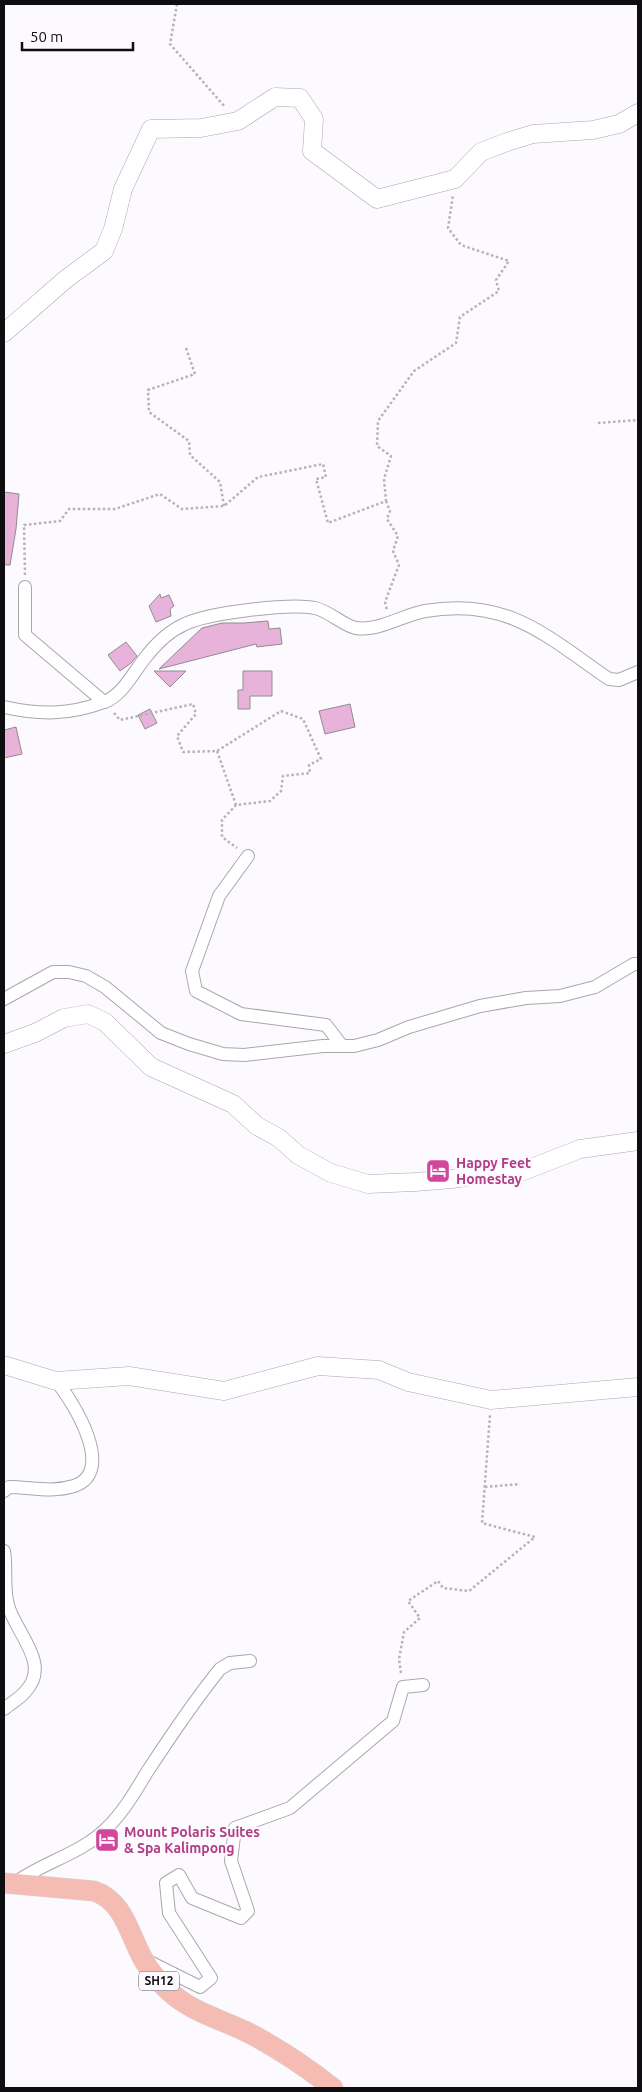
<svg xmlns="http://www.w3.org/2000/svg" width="642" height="2092" font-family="Ubuntu,sans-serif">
  <rect width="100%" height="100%" fill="#fdfaff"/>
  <g fill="#e7b3db" stroke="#928a90">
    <path d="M4,492L19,494L16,529L10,565H4Z"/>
    <path d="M160,594L161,598L169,595L174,606L170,609L171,616L156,622L149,606Z"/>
    <path d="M268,621L269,629L280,628L282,644L257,647L256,644L159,669L202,628L222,623H244Z"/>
    <path d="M126,642L137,656L131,663L120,671L108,655Z"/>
    <path d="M154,671H186L170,687Z"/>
    <path d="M243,671H272V696H250V709H238V690H243Z"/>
    <path d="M350,704L355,727L325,734L319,711Z"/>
    <path d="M150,709L157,723L145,729L138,715Z"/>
    <path d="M16,727L22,754L4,758V730Z"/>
  </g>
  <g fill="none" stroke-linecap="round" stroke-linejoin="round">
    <defs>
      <g id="street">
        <path d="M25,587V635L104,702"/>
        <path d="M4,707C40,715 69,715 104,702C122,696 133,673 145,658C155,645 169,631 185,624C208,613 289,603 315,608C329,611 344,626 356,628C377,632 403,615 425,611C508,597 546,636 609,679L619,680L638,672"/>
        <path d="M248,856L219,896L192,971L196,991L241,1014L326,1025L342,1046"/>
        <path d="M4,999L53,972H69L86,976L105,987L161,1033L189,1044L223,1054L244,1055L323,1046H354L378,1040L409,1027L480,1006L526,998L560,996L595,987L634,964H638"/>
        <path d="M4,1491L9,1487C31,1487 51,1493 74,1486C117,1472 73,1401 56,1381"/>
        <path d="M4,1551C7,1569 3,1587 8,1605C16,1634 52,1664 25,1692C19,1699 11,1703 4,1709"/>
        <path d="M12,1885C42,1862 80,1855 107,1828C124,1811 135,1792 147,1772C170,1737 194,1701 220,1669L230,1663L250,1661"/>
        <path d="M148,1961L200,1987L211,1978L169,1913L166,1883L179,1875L192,1898L241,1918L248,1911L231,1861L235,1828L290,1808L393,1721L403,1687L423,1685"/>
      </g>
      <g id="secondary">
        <path d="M4,333L66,279L104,251L113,229L123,189L151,129L201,128L238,121L275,97L300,98L314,119L312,151L377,199L455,179L481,152L507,142L533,134L593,130L619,124L638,113"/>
        <path d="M4,1044L35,1033L64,1018L88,1014L105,1022L151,1067L233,1104L257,1126L279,1138L298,1155L331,1173L368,1184L415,1182L452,1179L490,1173L521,1172L580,1149L638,1141"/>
        <path d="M4,1365L56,1381L129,1376L224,1391L318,1366L379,1370L408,1382L491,1400L638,1387"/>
      </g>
      <path id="primary" d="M4,1883L94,1891C124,1901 129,1934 143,1959C150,1971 159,1982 170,1992C192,2012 220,2019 247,2032C278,2048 305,2066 333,2088"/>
    </defs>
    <use href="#street" stroke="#aaa6ad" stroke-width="14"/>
    <use href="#secondary" stroke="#aaa6ad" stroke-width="19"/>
    <use href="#primary" stroke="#d8d8d9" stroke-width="21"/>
    <g stroke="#b5b3b7" stroke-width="2.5" stroke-dasharray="2.5 2.5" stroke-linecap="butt">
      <path d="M177,4L170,44L225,107"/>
      <path d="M186,348L195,374L148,390L149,412L189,441L190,455L220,482L224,506"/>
      <path d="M598,423L638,420"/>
      <path d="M386,501L390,511L387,519L398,536L393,551L399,565L385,602L387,610"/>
      <path d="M25,575L24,525L60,521L69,509H115L160,494L182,509L224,506L258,477L323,464L326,477L316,479L328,523L386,501L384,479L391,456L377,446L378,421L414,371L456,343L460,317L499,291L496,280L509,261L461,245L448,228L453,195"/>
      <path d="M114,713L120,720L193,704L196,714L177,736L183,752L217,751L281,711L303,719L321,759L309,765L310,773L283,776L281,791L270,801L236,805L222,820V837L237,848"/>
      <path d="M217,751L236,805"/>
      <path d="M485,1487L520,1484"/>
      <path d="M401,1673L399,1659L404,1632L420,1618L408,1601L438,1581L443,1588L469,1591L535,1537L482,1523L490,1415"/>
    </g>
    <use href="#street" stroke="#fff" stroke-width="12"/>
    <use href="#secondary" stroke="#fff" stroke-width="18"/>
    <use href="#primary" stroke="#f4bcb3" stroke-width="20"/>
  </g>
  <defs>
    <symbol id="hotel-square" viewBox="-11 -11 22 22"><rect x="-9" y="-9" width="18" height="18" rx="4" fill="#d1479c" stroke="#fdfaff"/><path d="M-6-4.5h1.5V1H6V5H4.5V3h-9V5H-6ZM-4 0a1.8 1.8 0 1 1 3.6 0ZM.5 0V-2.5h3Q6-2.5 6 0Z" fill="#fff"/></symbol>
  </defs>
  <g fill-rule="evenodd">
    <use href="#hotel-square" x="424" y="1157" width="28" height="28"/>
    <use href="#hotel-square" x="93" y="1826" width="28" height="28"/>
  </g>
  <g text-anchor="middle" stroke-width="5" stroke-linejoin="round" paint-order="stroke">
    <rect fill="#fdfaff" stroke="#565457" stroke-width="1" x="139" y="1971.5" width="40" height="19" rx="4"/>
    <g font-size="12" font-weight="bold" fill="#0e0d0f">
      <text x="159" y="1985">SH12</text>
    </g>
    <g font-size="14" font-weight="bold" fill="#b23c85" stroke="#fdfaff" text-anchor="start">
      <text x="456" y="1168">Happy Feet<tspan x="456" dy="16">Homestay</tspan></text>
      <text x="124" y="1837">Mount Polaris Suites<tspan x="124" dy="16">&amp; Spa Kalimpong</tspan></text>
    </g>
  </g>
  <rect width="642" height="2092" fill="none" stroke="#0e0d0f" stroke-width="10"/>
  <path d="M22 42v8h111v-8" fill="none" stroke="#0e0d0f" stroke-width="2.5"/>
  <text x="30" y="42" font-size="15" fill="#0e0d0f" stroke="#fdfaff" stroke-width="4" paint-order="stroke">50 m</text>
</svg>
